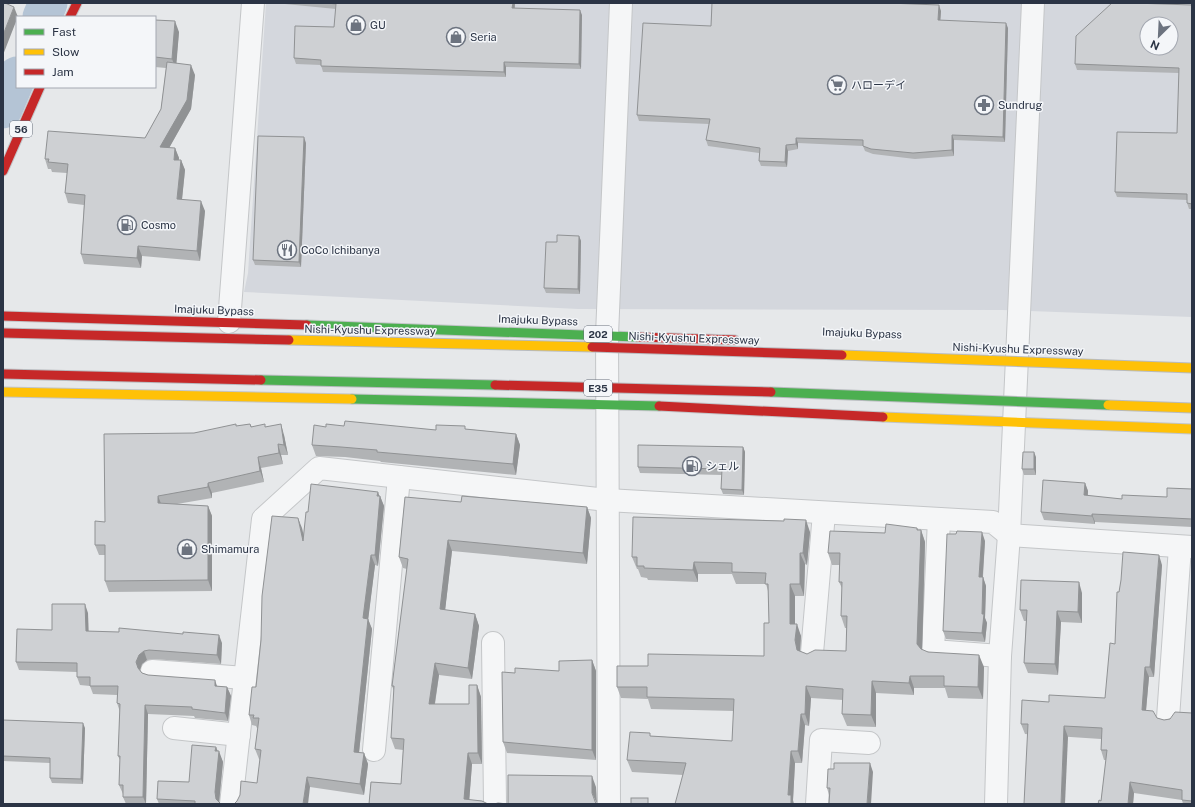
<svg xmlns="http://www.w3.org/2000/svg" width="1195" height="807" font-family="'Public Sans','Noto Sans JP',sans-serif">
  <rect width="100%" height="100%" fill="#e6e8ea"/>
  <path fill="#d4d7dd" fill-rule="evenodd" d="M266,3H1192V317L1002,310L578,309L244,292L248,273ZM1147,24H1171V48H1147Z"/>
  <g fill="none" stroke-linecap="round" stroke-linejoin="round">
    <g stroke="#b4c4d5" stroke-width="39">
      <path d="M42,17L48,3"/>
      <path d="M3,109L17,76"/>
    </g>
    <defs>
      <g id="street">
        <path d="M229,322L253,3"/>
        <path d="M939,519L933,651L1000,656"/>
        <path d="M493,643L495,804"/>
        <path d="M812,653L824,513"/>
        <path d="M152,671L245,678"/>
        <path d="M1168,718L1180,547"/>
        <path d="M174,728L239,735"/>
        <path d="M374,750L399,477"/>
        <path d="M231,804L263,519L319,468L607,500L993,522L1009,535L1192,547"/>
        <path d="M609,804L607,335L621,3"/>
        <path d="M817,804L821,740L869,743"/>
        <path d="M996,804L1000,656L1009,535L1033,3"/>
      </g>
      <g id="fast">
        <path d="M307,325L637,337"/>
        <path d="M352,399L659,406"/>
      </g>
      <g id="slow">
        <path d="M3,392L352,399"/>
        <path d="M883,417L1192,429"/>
      </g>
      <g id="jam">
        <path d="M70,17L77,3"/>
        <path d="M3,171L40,87"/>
        <path d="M3,316L307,325"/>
        <path d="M637,337L735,340"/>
        <path d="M659,406L883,417"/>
      </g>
    </defs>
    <use href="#street" stroke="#c4c6c8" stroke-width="24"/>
    <use href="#fast" stroke="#c2c5c8" stroke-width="11"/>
    <use href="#slow" stroke="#c2c5c8" stroke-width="11"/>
    <use href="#jam" stroke="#c2c5c8" stroke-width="11"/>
    <use href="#street" stroke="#f5f6f7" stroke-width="22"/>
    <use href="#fast" stroke="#4caf50" stroke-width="9"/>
    <use href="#slow" stroke="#ffc107" stroke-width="9"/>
    <use href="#jam" stroke="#c62828" stroke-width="9"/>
    <defs>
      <g id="fast-bridge">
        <path d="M261,380L495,385"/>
        <path d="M771,392L1108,405"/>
      </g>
      <g id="slow-bridge">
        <path d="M289,340L592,347"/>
        <path d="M842,355L1192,368"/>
        <path d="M1108,405L1192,408"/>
      </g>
      <g id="jam-bridge">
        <path d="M3,333L289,340"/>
        <path d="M592,347L842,355"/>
        <path d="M3,374L261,380"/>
        <path d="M495,385L771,392"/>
      </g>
    </defs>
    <use href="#fast-bridge" stroke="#b8bbbf" stroke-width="11" stroke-linecap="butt"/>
    <use href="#slow-bridge" stroke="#b8bbbf" stroke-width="11" stroke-linecap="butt"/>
    <use href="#jam-bridge" stroke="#b8bbbf" stroke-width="11" stroke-linecap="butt"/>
    <use href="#fast-bridge" stroke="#4caf50" stroke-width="9"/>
    <use href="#slow-bridge" stroke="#ffc107" stroke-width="9"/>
    <use href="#jam-bridge" stroke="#c62828" stroke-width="9"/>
  </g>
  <g fill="#b1b3b5">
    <path d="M285,3H515V8L582,15L581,69L506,67V77L323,72L321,65L296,64L294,58L334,27L336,9L285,4Z"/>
    <path d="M712,3H890L941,11L940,20L1008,28L1005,142L954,140V156L915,159L873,154L865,151L863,146L798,143V149L788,151L787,167L761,166L759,161V153L708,146L706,140L709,124L639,121L637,115L711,26Z"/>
    <path d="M1192,5V209H1189L1187,203V200L1117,197L1115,192L1177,133L1179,73L1077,70L1075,64Z"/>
    <path d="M155,20L179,32L176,63L195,75L191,109L169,148H175L179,158L178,160H181L185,170L182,199L205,211L200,261L142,256L141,268L84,264L81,254L84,205L68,203L65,193L67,173L52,172L51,169H48L45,159L145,138L161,109L166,68L155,67Z"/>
    <path d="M73,87H85L74,88Z"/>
    <path d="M306,143L301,267L255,265L253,260Z"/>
    <path d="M579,236L581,241L580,294L546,293L544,288L557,242Z"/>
    <path d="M250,424L252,427H266L284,435L288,455H281L283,464L261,468L264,482L212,493V498L177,504L208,506L212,516V591L109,592L105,581V555H99L95,545L105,522L194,433Z"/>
    <path d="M344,426L436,430L467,429L516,434L520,445L516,475L381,462L380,461L345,457L316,456L312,445L326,427Z"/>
    <path d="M743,447L745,452L744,495L723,494L721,489L722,475L640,473L638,467Z"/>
    <path d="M1036,457V475H1024L1022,469Z"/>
    <path d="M1085,483L1088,491V496L1122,499L1167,497L1192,489V527L1095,522V524L1044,520L1041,512Z"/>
    <path d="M378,492L379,496H380L384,506L378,566L375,565L368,619L372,629L359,753H364L368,764L364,795L310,787L257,783L260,760L259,759L255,749L258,728H257L256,726L252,725L249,715L256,687L302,528L303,536L308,512Z"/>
    <path d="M462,496L587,507L591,518L587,564L452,551L445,610L475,614L479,626L472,679L439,675L435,704H469V685H477L481,697L482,764H472L469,800L482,801L488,804H369L371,782L401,784L403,750L395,749L391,738L394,691L392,686L407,569L403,568L399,557L405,497L461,502Z"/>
    <path d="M917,530H921L925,542L922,650L984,667L983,699L948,698L945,688H914V695L876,693V727L847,726L842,714L843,700L811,698L809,726L805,725L802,763H795L793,800L683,775L632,772L627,760L651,736L732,741L734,711L651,709L648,699L621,698L617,687L648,666L764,656L769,623L768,591L766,584H736L732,574H698V582L648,580L647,578L641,577L638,569H637L632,557L810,532L807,565L805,564L804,596H795V624L801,636L800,651L807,654L846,651L847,628H845L841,616L842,588L839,582L840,565H832L828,553L885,533Z"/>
    <path d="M985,541L983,577L986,586L985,618L987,623L985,642L946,639L943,631Z"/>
    <path d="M1162,565L1154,677H1149L1146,711L1157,718L1164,720L1192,713V804H1183L1182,800L1134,793L1133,804H1098L1101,801L1106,760H1104L1101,750V739L1025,734L1021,724L1049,702L1105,698L1115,644L1119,592Z"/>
    <path d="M1082,593V623L1061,622L1058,675L1028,673L1024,663L1026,621H1024L1020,610Z"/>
    <path d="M88,613V631L222,643L221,664L153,659L147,660L142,664L140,670L142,673L148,675L218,686L227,687L231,696L228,721L195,718L194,716L148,714L146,804H126L123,797V794L119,785L120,760L118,756L120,712L117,703V695L93,694L90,686L80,685L77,677V672L19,670L16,662L52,630Z"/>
    <path d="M592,660L596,671V760L507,753L503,742L515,673L559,671Z"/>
    <path d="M3,720L85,728L83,784L52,783L50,778V763L3,761Z"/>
    <path d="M216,747L223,762L219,802L221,804H159L157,799L189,782Z"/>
    <path d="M873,772L829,795L827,788Z"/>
  </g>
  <g fill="#909294">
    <path d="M513,3H515L514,13L512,8Z"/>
    <path d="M939,5L941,11L940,26L938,20Z"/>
    <path d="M14,7L18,17H17V19L3,55V35Z"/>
    <path d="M580,10L582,15L581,69L579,64Z"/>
    <path d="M175,21L179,32L176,69L172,59Z"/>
    <path d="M1006,23L1008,28L1005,142L1003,137Z"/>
    <path d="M504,62L506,67V77L504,72Z"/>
    <path d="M191,65L195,75L191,109L164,157L160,147Z"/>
    <path d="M952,135L954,140V156L952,150Z"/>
    <path d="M304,137L306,143L301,267L299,262Z"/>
    <path d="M796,138L798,143V149L796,144Z"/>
    <path d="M786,145L788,151L787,167L785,162Z"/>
    <path d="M175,148L179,158L178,170L174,160Z"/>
    <path d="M181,160L185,170L181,209L177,199Z"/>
    <path d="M201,201L205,211L200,261L197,251Z"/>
    <path d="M579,236L581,241L580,294L578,289Z"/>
    <path d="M138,246L142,256L141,268L137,258Z"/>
    <path d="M281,424L284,435L288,455L284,445Z"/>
    <path d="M516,434L520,445L516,475L513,464Z"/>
    <path d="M278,444L281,455L283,464L279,453Z"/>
    <path d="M743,447L745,452L744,495L742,490Z"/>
    <path d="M1034,452L1036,457V475L1034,469Z"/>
    <path d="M258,457L261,468L264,482L260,471Z"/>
    <path d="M208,483L212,493V498L208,487Z"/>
    <path d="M1085,483L1088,491L1087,504L1084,495Z"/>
    <path d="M378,492L380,498V496L384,506L378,566L375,555Z"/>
    <path d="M158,496L162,506L158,503Z"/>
    <path d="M208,506L212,516V591L208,580Z"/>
    <path d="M587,507L591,518L587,564L583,553Z"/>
    <path d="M1092,514L1095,522V524L1092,516Z"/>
    <path d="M298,518L302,528L307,551L303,541Z"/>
    <path d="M806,520L810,532L807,565L803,553Z"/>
    <path d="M917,528L921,539V530L925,542L922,656L917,644Z"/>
    <path d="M982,532L985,541L982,586L979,577Z"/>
    <path d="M448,540L452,551L444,620L440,609Z"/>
    <path d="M800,553L805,564L804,596L800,584Z"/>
    <path d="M371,555L375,565L367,629L363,618Z"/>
    <path d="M1159,555L1162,565L1154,677L1150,667Z"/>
    <path d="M694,562L698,574V582L693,570Z"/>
    <path d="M983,577L986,586L985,618L987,623L985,642L982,633V614Z"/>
    <path d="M1079,582L1082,593V623L1078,612Z"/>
    <path d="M790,584L795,596V636L790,624Z"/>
    <path d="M85,604L88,613L89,640L86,631Z"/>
    <path d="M1057,611L1061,622L1058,675L1055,664Z"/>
    <path d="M475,614L479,626L472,679L468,668Z"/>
    <path d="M368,619L372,629L358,762L354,752Z"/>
    <path d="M797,624L801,636L800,652L797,650L795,640Z"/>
    <path d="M219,635L222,643L221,664L217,655Z"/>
    <path d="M144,651L147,660L142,664L140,670L138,668L136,662L139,655Z"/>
    <path d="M979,655L984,667L983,699L978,687Z"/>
    <path d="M592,660L596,671V760L592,750Z"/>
    <path d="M435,663L439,675L433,715L429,704Z"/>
    <path d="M1145,667L1149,677L1145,721L1142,710Z"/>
    <path d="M910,676L914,688V695L909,683Z"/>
    <path d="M215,680L218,689L215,686Z"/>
    <path d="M872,681L876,693V727L871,715Z"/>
    <path d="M477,685L481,697L482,764L478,753Z"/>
    <path d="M806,686L811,698L809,726L805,714Z"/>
    <path d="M227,687L231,696L228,721L225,713Z"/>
    <path d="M145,705L148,714L146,804L143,797Z"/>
    <path d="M801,714L805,725L802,763L798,751Z"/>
    <path d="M83,723L85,728L83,784L81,779Z"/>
    <path d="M1064,726L1068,737L1065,804H1061Z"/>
    <path d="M216,747L219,755V751L223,762L219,803L216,799L215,792Z"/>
    <path d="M791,751L795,763L793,800L794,804H791L788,795Z"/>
    <path d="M364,753L368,764L364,795L360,784Z"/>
    <path d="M468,753L472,764L469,804L464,799Z"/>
    <path d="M870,763L873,772L871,804H867Z"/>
    <path d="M592,776L596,787L597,804L592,793Z"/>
    <path d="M307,777L310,787L308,804H303Z"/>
    <path d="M1130,782L1134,793L1133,804H1128Z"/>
  </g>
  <g fill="#ced0d3" stroke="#909294" fill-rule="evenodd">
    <path d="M3,3H5L14,7L3,35Z"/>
    <path d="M327,3H513L512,8L580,10L579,64L504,62V72L321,66V60L294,58L295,26L334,27L336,4Z"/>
    <path d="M712,3H888L939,5L938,20L1006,23L1003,137L952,135V150L913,153L871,149L863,146V140L796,138V144L786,145L785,162L759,161L760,148L706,140L710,119L637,115L643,23L711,26Z"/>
    <path d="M1112,3H1133L1192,5V204L1187,203V194L1115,192L1117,132L1177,133L1179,68L1075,64L1076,36ZM1147,24H1171V48H1147Z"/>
    <path d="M155,20L175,21L172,59L155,57Z"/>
    <path d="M167,62L191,65L187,100L160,147L175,148L174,160H181L177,199L201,201L197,251L138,246L137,258L81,254L85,195L65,193L68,164L48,162L49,159H45L48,131L145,138L161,109Z"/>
    <path d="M258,136L304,137L299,262L253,260Z"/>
    <path d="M557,235L579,236L578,289L544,288L546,242H557Z"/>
    <path d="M345,421L436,430V425L465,426V429L516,434L513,464L377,452V450L341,447L312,445L314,425L326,427V424L344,426Z"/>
    <path d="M236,424V426L250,424L251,427L265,424V427L281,424L284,445L278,444L279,453L258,457L260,471L208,483V487L158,496V503L208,506V580L105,581V545H95V521L105,522L104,434L194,433Z"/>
    <path d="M638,445L743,447L742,490L721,489L722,469L638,467Z"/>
    <path d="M1023,452H1034V469H1022Z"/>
    <path d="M1043,480L1085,483L1084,495L1122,499V495L1167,497V488L1192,489V519L1092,514V516L1041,512Z"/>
    <path d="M311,484L378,492L377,496H380L375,555H371L363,618L368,619L354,752L364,753L360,784L307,777L303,804H234L237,801L240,795L241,781L257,783L261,750L255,749L259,718H253L254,715H249L252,687H256L261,640L262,596L272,516L298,518L303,541L306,512H308Z"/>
    <path d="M462,496L587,507L583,553L448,540L440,609L475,614L468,668L435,663L429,704H469V685H477L478,753H468L464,799L482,801L488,804H369L371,782L401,784L404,739L391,738L394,686H392L408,559L399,557L405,497L461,502Z"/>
    <path d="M633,517L784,521V519L806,520L803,553H800V584H790V624H797L795,640L797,650L807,654L815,650L846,651L847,616H841L842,582H839L840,553H828L830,531L885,533L886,524L917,528V530H921L917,644L921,649L928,652L979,655L978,687L944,686V676H910L909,683L872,681L871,715L842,714L843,689L806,686L805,714H801L798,751H791L788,795H791V804H675L686,763L627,760L630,732L650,733V736L732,741L734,699L647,697V687H617V666H648V654L764,656V623H769L768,584H765L766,573L732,572V563L694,562L693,570L644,568V566H637V557H632Z"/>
    <path d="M957,531L982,532L979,577H983L982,614H984L982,633L943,631L947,534H956Z"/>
    <path d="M1123,552L1159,555L1150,667H1145L1142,710L1153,711L1157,718L1164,720L1170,719L1175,712L1192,713V801L1182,800V790L1130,782L1128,804H1098L1099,800L1101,801L1107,750H1101L1102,728L1064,726L1061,804H1024L1028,724H1021L1022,700L1049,702V695L1105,698L1110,643L1115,644L1117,592H1119L1121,580Z"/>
    <path d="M1021,580L1079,582L1078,612L1057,611L1055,664L1024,663L1027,610H1020Z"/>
    <path d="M52,604H85L86,631L119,632V628L183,634V632L219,635L217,655L149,650L144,651L139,655L136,662L138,668L142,673L148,675L215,680V686L227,687L225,713L192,709V707L145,705L143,797H123V785H119L120,756H118L120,704L117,703L118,686H90V677H77V663L16,662L17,629L52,630Z"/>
    <path d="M592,660V750L503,742L502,672L515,673V668L559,671V661Z"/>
    <path d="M3,720L83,723L81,779L50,778V758L3,756Z"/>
    <path d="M192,745L216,747L215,751H219L215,792L216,799L221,804H195V801L157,799L158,781L189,782Z"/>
    <path d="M834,763H870L867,804H829L830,788H827L828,769H834Z"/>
    <path d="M508,775L592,776V793L596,804H494L498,803L508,804Z"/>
    <rect x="631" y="798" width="17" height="6"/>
  </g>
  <defs>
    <symbol id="shop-ring" viewBox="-11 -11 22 22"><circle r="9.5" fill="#f4f6f9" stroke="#6c737f" stroke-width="1.5"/><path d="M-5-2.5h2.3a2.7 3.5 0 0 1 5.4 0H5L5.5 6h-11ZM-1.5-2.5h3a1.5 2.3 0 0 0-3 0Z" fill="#6c737f"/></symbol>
    <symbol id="supermarket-ring" viewBox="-11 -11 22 22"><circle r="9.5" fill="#f4f6f9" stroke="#6c737f" stroke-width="1.5"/><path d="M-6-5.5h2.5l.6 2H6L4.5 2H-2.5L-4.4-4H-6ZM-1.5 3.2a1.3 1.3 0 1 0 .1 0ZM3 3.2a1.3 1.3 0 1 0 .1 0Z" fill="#6c737f"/></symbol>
    <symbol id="pharmacy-ring" viewBox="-11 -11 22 22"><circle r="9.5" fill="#f4f6f9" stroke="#6c737f" stroke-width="1.5"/><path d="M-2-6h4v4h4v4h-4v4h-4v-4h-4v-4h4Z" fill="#6c737f"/></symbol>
    <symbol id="fuel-ring" viewBox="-11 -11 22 22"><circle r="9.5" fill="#f4f6f9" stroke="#6c737f" stroke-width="1.5"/><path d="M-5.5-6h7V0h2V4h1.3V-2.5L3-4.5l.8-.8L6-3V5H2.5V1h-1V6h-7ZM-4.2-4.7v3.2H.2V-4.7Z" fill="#6c737f"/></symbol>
    <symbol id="restaurant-ring" viewBox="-11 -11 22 22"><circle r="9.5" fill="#f4f6f9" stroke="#6c737f" stroke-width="1.5"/><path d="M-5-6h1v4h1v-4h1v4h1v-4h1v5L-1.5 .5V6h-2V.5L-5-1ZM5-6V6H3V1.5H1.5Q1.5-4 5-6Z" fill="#6c737f"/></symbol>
  </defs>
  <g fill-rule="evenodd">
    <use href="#shop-ring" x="345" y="14" width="22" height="22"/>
    <use href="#shop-ring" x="445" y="26" width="22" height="22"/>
    <use href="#supermarket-ring" x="826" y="74" width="22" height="22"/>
    <use href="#pharmacy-ring" x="973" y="94" width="22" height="22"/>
    <use href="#fuel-ring" x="116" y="214" width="22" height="22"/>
    <use href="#restaurant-ring" x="276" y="239" width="22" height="22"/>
    <use href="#fuel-ring" x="681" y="455" width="22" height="22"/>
    <use href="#shop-ring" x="176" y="538" width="22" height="22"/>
  </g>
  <g text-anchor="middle" stroke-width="3" stroke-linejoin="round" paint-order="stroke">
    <g fill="#f4f6f9" stroke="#676e7b" stroke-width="1">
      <rect x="10" y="121" width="22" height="16" rx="3"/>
      <rect x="584" y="326" width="28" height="16" rx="3"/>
      <rect x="584" y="380" width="28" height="16" rx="3"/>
    </g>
    <g font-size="10" font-weight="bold" fill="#2b3445">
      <text x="21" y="133">56</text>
      <text x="598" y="338">202</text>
      <text x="598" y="392">E35</text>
    </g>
    <g font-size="11" fill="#2b3445" stroke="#f4f6f9" text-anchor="start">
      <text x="370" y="29">GU</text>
      <text x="470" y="41">Seria</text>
      <text x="851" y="89">ハローデイ</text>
      <text x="998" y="109">Sundrug</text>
      <text x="141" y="229">Cosmo</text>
      <text x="301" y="254">CoCo Ichibanya</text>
      <text x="706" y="470">シェル</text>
      <text x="201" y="553">Shimamura</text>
    </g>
    <g font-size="11" fill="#2b3445" stroke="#f4f6f9">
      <text transform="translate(214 310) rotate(2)" y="4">Imajuku Bypass</text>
      <text transform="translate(538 320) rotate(2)" y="4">Imajuku Bypass</text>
      <text transform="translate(370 330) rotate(1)" y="4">Nishi-Kyushu Expressway</text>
      <text transform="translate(862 333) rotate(2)" y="4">Imajuku Bypass</text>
      <text transform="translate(694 338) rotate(2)" y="4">Nishi-Kyushu Expressway</text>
      <text transform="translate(1018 349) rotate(2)" y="4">Nishi-Kyushu Expressway</text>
    </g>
  </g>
  <rect width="1195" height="807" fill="none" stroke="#2b3445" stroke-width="8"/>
  <rect x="16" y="16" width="140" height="72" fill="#f4f6f9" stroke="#a4a8b1"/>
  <rect x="24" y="29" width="20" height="6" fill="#4caf50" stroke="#a4a8b1"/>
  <text x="52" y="36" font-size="12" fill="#2b3445">Fast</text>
  <rect x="24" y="49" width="20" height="6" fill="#ffc107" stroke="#a4a8b1"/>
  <text x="52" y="56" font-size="12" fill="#2b3445">Slow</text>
  <rect x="24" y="69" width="20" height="6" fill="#c62828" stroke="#a4a8b1"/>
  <text x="52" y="76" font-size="12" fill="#2b3445">Jam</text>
  <g transform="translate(1159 36) rotate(204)"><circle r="19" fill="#f4f6f9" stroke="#a4a8b1"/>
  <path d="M0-3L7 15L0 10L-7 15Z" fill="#6c737f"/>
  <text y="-6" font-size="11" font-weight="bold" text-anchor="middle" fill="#2b3445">N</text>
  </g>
</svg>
